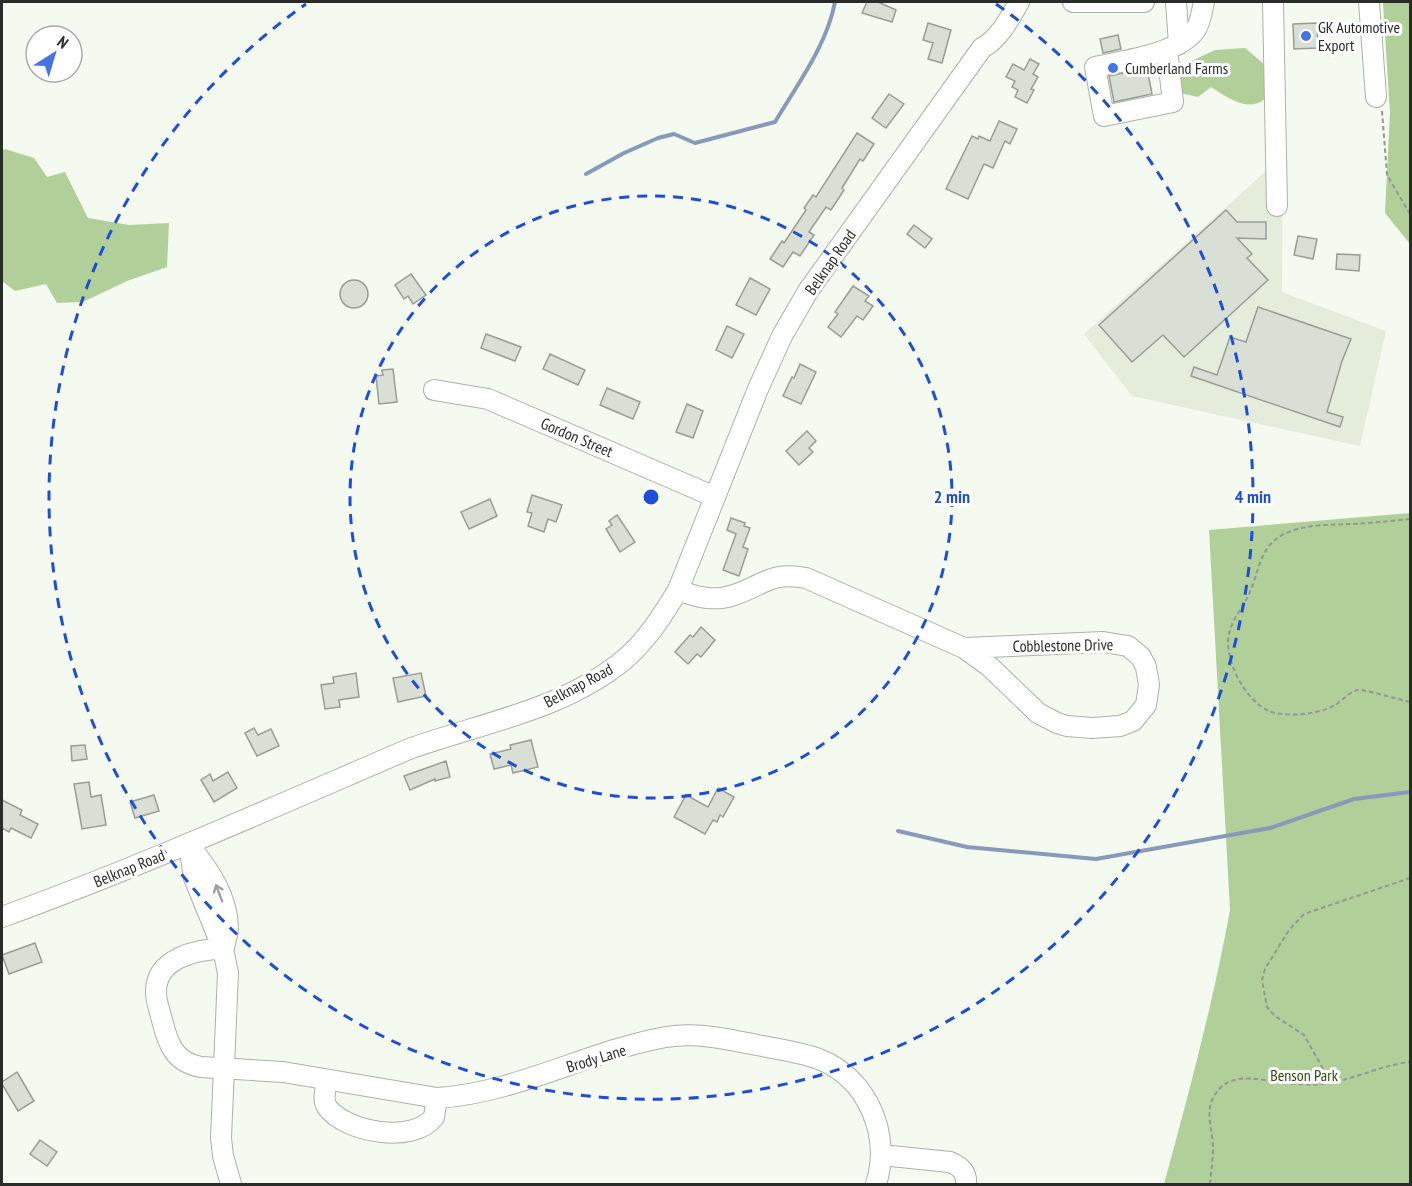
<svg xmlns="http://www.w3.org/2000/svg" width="1412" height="1186" font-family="'PT Sans Narrow',sans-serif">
  <rect width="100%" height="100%" fill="#f4faef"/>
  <path fill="#e4eddc" d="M1284,19L1282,292L1386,331L1360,446L1132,396L1084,334L1265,172V21Z"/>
  <g fill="#b1cf99">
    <path d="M1410,2V244L1385,213L1390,113L1383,3Z"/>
    <path d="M1245,48L1265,65V99C1247,113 1227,97 1211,87L1198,97L1180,93L1179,67L1215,50Z"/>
    <path d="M5,149L34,158L47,177L65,172L88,218L129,225L169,223L167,267L127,281L83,302L57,303L46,284L15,291L2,281V151Z"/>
    <path d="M1410,513V1184H1164C1189,1093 1213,1003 1230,910L1209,530Z"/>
  </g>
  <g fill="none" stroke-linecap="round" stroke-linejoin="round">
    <g stroke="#8899ba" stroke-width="4">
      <path d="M586,174L624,153L658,138L674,134L695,143L775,122C797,85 827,45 835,2"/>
      <path d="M898,831L967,847L1096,859L1270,828L1354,799L1410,792"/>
    </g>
  </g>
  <g fill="#d9dfd4" stroke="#999e95" stroke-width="1.5">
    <path d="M867,2H878L896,10L892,22L862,13Z"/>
    <path d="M928,23L951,30L942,63L928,59L933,43L923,40Z"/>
    <path d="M1317,23L1318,48L1294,49L1293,24Z"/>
    <path d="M1118,35L1121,49L1103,53L1100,39Z"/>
    <path d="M1030,59L1039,64L1033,74L1038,77L1031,89L1034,90L1027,103L1015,97L1018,90L1012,87L1015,81L1006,77L1013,64L1024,70Z"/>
    <path d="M1147,68L1152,94L1114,102L1109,76Z"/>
    <path d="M889,94L904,104L886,128L872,118Z"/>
    <path d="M999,121L1017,129L1010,144L1005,141L993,168L984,164L968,199L946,189L972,136L978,139L979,136L990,141Z"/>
    <path d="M857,133L874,144L863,161L860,159L842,188L844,190L831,210L826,207L809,232L814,235L800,256L793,252L783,267L770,259L782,241L784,243L806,210L804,208L813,195L816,197Z"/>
    <path d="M1226,210L1237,222H1266V239L1237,238L1252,254L1247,258L1268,280L1184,357L1163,335L1132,362L1099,325Z"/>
    <path d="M914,225L932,239L925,248L907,234Z"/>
    <path d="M1298,236L1317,239L1313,259L1294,255Z"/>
    <path d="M1337,254L1360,255L1359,271L1336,269Z"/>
    <path d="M411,274L426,295L413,304L408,296L404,299L395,285Z"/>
    <path d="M750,278L770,289L756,315L736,305Z"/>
    <circle cx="354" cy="294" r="14"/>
    <path d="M853,286L869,296L865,301L873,306L863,320L857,316L841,337L828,327L838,314L835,312Z"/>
    <path d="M1258,307L1351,339L1342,361L1327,412L1343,417L1340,427L1191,376L1194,367L1217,375L1230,337L1246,342Z"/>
    <path d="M727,326L744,334L732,358L716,350Z"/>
    <path d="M486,334L521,347L515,361L481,348Z"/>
    <path d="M550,354L585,370L578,385L543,369Z"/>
    <path d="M800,364L816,372L801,404L783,396L792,377L794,378Z"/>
    <path d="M393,369L397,402L379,404L376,376L383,375L382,370Z"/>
    <path d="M607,388L640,402L633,419L600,405Z"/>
    <path d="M687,404L703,411L693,438L676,432Z"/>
    <path d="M807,431L816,441L809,448L813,452L799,465L786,451Z"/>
    <path d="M532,495L562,505L556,522L548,519L544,532L528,526L532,513L527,512Z"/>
    <path d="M490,499L497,516L469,529L461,512Z"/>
    <path d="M617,515L635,542L620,552L606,529L612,525L609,521Z"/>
    <path d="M731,518L745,523L744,526L750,528L743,547L748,549L739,576L723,570L736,534L727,530Z"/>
    <path d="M701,627L715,640L701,657L697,654L688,664L675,652L690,635L693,637Z"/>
    <path d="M356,673L359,697L339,700L340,707L325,709L321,685L334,683L333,677Z"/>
    <path d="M421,673L426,696L398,702L393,678Z"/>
    <path d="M254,728L258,735L271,729L279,746L257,756L245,733Z"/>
    <path d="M531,740L538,767L513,773L511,765L494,769L490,754L511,749L510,745Z"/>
    <path d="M85,745L87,759L72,761L71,746Z"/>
    <path d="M446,761L450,777L435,781V779L410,790L404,776Z"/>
    <path d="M228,772L237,788L214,802L201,780L210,774L213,781Z"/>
    <path d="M89,782L91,797L101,795L106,825L82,829L74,784Z"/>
    <path d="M718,788L734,797L723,817L720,815L717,822L713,820L705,834L674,817L686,795L708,807Z"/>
    <path d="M154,795L159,811L135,818L130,802Z"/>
    <path d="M2,800L22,810L20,815L38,824L31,838L11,828L9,832L2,828Z"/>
    <path d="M35,943L42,962L9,974L2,955Z"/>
    <path d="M17,1072L34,1101L18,1111L2,1084V1082Z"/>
    <path d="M40,1140L57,1152L47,1166L30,1154Z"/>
  </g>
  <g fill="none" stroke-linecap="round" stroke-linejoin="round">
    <defs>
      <g id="minor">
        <path d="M1073,2H1144"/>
        <path d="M1176,2L1179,44"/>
        <path d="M1273,2L1277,206"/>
        <path d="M1369,2L1376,97"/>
        <path d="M1167,50L1173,102L1104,116L1095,67C1122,61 1180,54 1196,29C1201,21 1202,10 1204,2"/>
        <path d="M434,390L488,399L715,497"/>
        <path d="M678,590C696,597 714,602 734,595C764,585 771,571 806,578L964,648L989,666L1038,713L1057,723L1067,726L1092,728L1120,726L1133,721L1146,705L1149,685L1146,667L1141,657L1128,646L1103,642L964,648"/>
        <path d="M189,844L194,878L223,949L228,973L221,1138L223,1156L231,1184"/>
        <path d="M190,846C208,869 228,897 228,928C228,934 225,941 224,947"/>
        <path d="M2,917C140,867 274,807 409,749C481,723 564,710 625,659C647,640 663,615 678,590L758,389L782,336L808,291L982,48C999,39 1010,18 1019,2"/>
        <path d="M223,949C197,949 155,958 156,993C156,1002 160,1011 162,1020C168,1044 174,1062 201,1067L283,1072L437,1098C517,1093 588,1051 666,1037C697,1032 727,1039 757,1045C777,1049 800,1052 819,1059C869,1079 891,1136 876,1184"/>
        <path d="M327,1080C326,1088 322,1100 327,1107C346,1133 414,1144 434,1117L437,1098"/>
        <path d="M881,1155L950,1162C960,1166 967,1172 966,1184"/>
      </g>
    </defs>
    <use href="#minor" stroke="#acb2a8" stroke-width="22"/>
    <g stroke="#939890" stroke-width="2" stroke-dasharray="4.5 3" stroke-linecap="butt">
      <path d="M1382,111L1387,175L1410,214"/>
      <path d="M1410,519C1391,521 1371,523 1352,524C1332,525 1307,524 1289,532C1259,543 1260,570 1249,594C1242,609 1230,622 1228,639C1227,664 1245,700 1269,711C1285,718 1321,714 1335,705C1342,701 1349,692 1358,690C1364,689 1400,700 1410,702"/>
      <path d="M1328,1083L1322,1067L1304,1035L1275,1016L1267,1007L1262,980L1265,969L1289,930L1304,914L1410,878"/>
      <path d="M1210,1184C1211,1172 1213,1160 1213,1148C1213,1131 1205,1113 1213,1098C1228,1069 1259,1080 1284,1083C1296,1084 1309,1085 1321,1084C1349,1082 1380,1065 1410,1062"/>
    </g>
    <use href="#minor" stroke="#fff" stroke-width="20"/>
  </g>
  <defs><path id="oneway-shaft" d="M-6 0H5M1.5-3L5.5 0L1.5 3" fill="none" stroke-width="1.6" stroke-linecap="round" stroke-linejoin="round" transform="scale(1.5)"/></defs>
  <use stroke="#9fa09e" href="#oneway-shaft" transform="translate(219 893) rotate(-111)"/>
  <g fill="none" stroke="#1d4ed8" stroke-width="3" stroke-dasharray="10 8">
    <circle cx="651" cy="497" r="301"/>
    <path d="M996 4A602 602 0 1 1 306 4"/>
  </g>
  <g fill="#4474e5" stroke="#fff" stroke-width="2">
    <circle cx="1306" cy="36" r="6"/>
    <circle cx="1113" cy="68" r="6"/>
  </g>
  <g text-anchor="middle" stroke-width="6" stroke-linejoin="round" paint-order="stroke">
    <g font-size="16" fill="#292c28" stroke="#fff" text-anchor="start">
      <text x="1318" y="33">GK Automotive<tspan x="1318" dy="18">Export</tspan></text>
      <text x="1125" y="74">Cumberland Farms</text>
    </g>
    <g font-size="16" fill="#292c28" stroke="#fff">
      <text transform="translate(830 262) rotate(-55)" y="6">Belknap Road</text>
      <text transform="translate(577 437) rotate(23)" y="6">Gordon Street</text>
      <text transform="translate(1063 645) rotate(-1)" y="6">Cobblestone Drive</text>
      <text transform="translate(578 685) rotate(-28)" y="6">Belknap Road</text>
      <text transform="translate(129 868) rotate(-22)" y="6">Belknap Road</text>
      <text transform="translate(596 1058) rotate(-17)" y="6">Brody Lane</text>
    </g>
    <g font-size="16" fill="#2e4b07" stroke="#fff">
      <text x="1304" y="1081">Benson Park</text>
    </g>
  </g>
  <circle cx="651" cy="497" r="9" fill="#1d4ed8" stroke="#fff" stroke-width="3"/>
  <g font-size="18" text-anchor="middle" font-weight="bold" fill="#1d4ed8" stroke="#fff" stroke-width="6" stroke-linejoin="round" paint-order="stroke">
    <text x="952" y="503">2 min</text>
    <text x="1253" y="503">4 min</text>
  </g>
  <rect width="1412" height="1186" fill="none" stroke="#292c28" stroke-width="6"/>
  <g transform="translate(54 54) rotate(37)"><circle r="28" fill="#ffffff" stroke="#a9aba9" stroke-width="1.5"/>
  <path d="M0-4.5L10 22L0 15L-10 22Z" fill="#4474e5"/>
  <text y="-9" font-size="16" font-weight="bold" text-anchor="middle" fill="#292c28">N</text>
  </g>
</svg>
